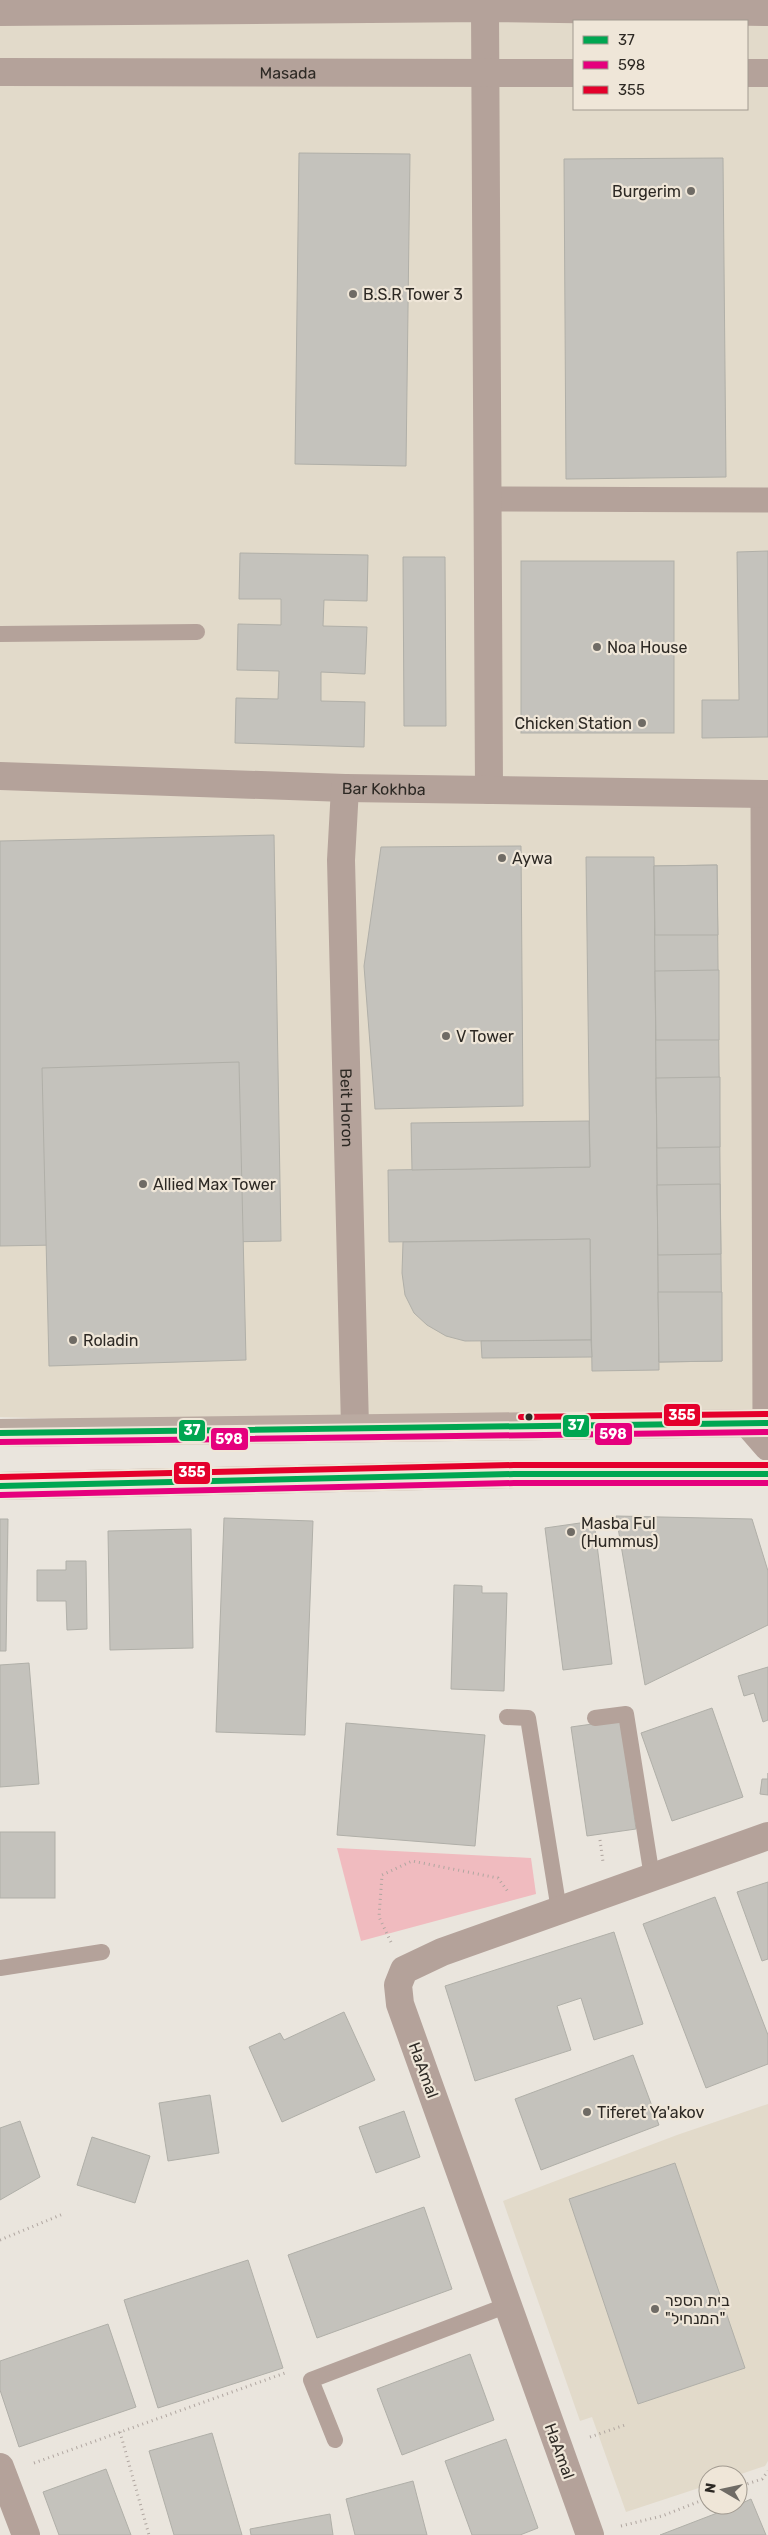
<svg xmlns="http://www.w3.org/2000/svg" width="768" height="2535" font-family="Rubik,'Noto Sans Hebrew',sans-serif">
  <rect width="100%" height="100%" fill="#eae5dd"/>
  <g fill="#e2daca" fill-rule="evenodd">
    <path d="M0,0H768V1429L234,1424L0,1417ZM574,21H747V109H574Z"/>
    <path d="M768,2104V2461L765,2466L738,2475H708V2485L626,2512L592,2417L580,2421L503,2201L677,2135Z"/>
  </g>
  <path fill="#f0bbbf" d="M337,1848L531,1858L536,1894L361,1941Z"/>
  <g fill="#c4c2bc" stroke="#b0afa8">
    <path d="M299,153L410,154L406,466L295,464Z"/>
    <path d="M723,158L726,477L566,479L564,159Z"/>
    <path d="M768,551V737L702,738V700H739L737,552Z"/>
    <path d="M240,553L368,555L367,601L324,600L323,626L367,627L365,674L321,672V701L365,702L364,747L235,743L236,698L278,699L279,671L237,670L238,624L281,625V599H239Z"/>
    <path d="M403,557H445L446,726H404Z"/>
    <rect x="521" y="561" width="153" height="172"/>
    <path d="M274,835L281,1241L0,1246V841Z"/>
    <path d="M521,846L523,1106L375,1109L364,966L381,847Z"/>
    <path d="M586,857H654L659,1370L592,1371L590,1239L389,1242L388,1170L590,1167Z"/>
    <path d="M717,865L722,1361L659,1362L654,869V866Z"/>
    <path d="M717,865L718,935H655L654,866Z"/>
    <path d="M719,970V1040H656L655,971Z"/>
    <path d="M239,1062L246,1360L49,1366L42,1068Z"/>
    <path d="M720,1077V1147L657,1148L656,1078Z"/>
    <path d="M589,1121L590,1167L412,1170L411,1123Z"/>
    <path d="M720,1184L721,1254L658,1255L657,1185Z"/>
    <path d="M590,1239L591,1340L465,1341L446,1336L427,1325L414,1313L405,1295L402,1273L403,1242Z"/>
    <path d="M658,1292H722V1361L659,1362Z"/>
    <path d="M591,1340L592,1357L482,1358L481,1341Z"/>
    <path d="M616,1516L752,1519L768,1571V1625L645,1685Z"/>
    <path d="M224,1518L313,1521L305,1735L216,1732Z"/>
    <path d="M0,1519H8L6,1651H0Z"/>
    <path d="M594,1521L612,1664L563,1670L545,1528Z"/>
    <path d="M191,1529L193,1648L110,1650L108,1531Z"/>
    <path d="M66,1561H86L87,1629L67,1630L66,1601H37V1570H66Z"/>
    <path d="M454,1585L482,1586V1593H507L504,1691L451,1689Z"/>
    <path d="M29,1663L39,1784L0,1787V1665Z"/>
    <path d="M768,1667V1720L763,1722L754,1693L744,1696L738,1676Z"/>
    <path d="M712,1708L743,1797L672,1821L641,1733Z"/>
    <path d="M621,1720L636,1829L587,1836L571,1727Z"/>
    <path d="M346,1723L485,1735L475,1846L337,1835Z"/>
    <path d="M768,1773V1795L760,1794L762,1779H768Z"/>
    <rect x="0" y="1832" width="55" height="66"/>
    <path d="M768,1882V1959L762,1961L737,1892Z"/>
    <path d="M715,1897L768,2035V2064L706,2088L643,1924Z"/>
    <path d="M614,1932L643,2024L594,2040L581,1998L557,2006L571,2050L475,2081L445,1986Z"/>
    <path d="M344,2012L375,2080L282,2122L249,2047L280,2033L284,2040Z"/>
    <path d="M633,2055L659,2125L541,2170L515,2099Z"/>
    <path d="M210,2095L219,2153L168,2161L159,2103Z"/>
    <path d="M404,2111L420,2157L376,2173L359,2127Z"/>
    <path d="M20,2121L40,2177L0,2200V2128Z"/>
    <path d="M92,2137L150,2156L135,2203L77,2185Z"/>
    <path d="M675,2163L745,2368L638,2404L569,2199Z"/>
    <path d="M424,2207L452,2289L317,2338L288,2255Z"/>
    <path d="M248,2260L283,2368L158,2408L124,2300Z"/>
    <path d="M108,2324L136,2407L19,2447L0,2390V2361Z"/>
    <path d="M470,2354L494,2420L402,2455L377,2389Z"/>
    <path d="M212,2433L242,2535H174L149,2451Z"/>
    <path d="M506,2439L538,2528L520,2535H472L445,2461Z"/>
    <path d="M106,2469L131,2535H59L43,2492Z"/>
    <path d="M413,2481L427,2535H355L346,2499Z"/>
    <path d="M751,2499L766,2535H660L738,2505Z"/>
    <path d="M330,2514L333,2535H251L250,2529Z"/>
  </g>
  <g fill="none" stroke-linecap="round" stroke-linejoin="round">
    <g stroke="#b0a6a0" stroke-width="3" stroke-dasharray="1 4" stroke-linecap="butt">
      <path d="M600,1840L603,1862"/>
      <path d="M391,1942L379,1917L382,1875L412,1861L498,1878L509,1893"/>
      <path d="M0,2240L63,2214"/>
      <path d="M120,2432L149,2535"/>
      <path d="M590,2437L625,2425"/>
      <path d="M34,2463L285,2373"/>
      <path d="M738,2487L762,2479L768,2471"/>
      <path d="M621,2526L662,2516L708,2498"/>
    </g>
    <g stroke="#b4a29a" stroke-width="16">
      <path d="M0,634L197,632"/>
      <path d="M507,1717L528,1718L559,1910"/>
      <path d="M595,1718L626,1714L652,1877"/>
      <path d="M0,1968L102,1952"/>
      <path d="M335,2440L311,2380L508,2305"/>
    </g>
    <g stroke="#b4a29a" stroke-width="25">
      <path d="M487,499L768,500"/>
      <path d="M763,794L765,1423"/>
    </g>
    <g stroke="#b4a29a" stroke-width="28">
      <path d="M485,8L489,790"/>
      <path d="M0,12L485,8L768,12"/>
      <path id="s1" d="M0,72L574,73"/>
      <path d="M747,73H768"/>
      <path id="s2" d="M0,776L345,788L768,794"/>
      <path id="s3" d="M345,788L341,860L355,1427"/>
      <path d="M748,1424L768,1447"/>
      <path d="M0,2467L26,2535"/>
      <path d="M590,2535L400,2004L398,1985L404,1970L442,1952L768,1836"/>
    </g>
    <g stroke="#baaaa1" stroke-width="28">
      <path d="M0,1433L768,1423"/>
      <path d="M0,1486L514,1474H768"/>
    </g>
    <defs>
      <g id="bus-1">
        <path d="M0,1433L768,1423"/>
        <path d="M0,1486L514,1474H768"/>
      </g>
      <g id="bus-2">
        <path d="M0,1442L768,1432"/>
        <path d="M0,1495L514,1483H768"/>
      </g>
      <g id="bus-3">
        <path d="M521,1417L768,1414"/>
        <path d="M0,1477L514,1465H768"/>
      </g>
    </defs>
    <use href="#bus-1" stroke="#efe6d8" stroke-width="10"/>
    <use href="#bus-2" stroke="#efe6d8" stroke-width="10"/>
    <use href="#bus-3" stroke="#efe6d8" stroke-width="10"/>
    <use href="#bus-1" stroke="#00a651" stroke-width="6"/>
    <use href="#bus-2" stroke="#e5007d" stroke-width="6"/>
    <use href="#bus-3" stroke="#e4002b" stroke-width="6"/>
  </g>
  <g fill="#6f6b65" stroke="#efe6d8" stroke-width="2">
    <circle cx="691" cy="191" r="5"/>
    <circle cx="353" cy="294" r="5"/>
    <circle cx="597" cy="647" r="5"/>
    <circle cx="642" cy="723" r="5"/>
    <circle cx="502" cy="858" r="5"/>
    <circle cx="446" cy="1036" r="5"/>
    <circle cx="143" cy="1184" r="5"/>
    <circle cx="73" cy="1340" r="5"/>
    <circle cx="571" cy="1532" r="5"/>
    <circle cx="587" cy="2112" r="5"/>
    <circle cx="655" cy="2309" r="5"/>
  </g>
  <circle fill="#2d2924" stroke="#efe6d8" stroke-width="2" cx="529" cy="1417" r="4.5"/>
  <g text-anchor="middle" stroke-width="4.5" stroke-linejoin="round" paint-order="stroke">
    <g font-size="16" fill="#2d2924" stroke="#efe6d8">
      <text dy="6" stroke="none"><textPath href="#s1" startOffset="288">Masada</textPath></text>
      <text dy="6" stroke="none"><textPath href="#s2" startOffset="384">Bar Kokhba</textPath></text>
      <text dy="6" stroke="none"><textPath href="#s3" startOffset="320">Beit Horon</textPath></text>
      <text transform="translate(424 2070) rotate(70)" y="6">HaAmal</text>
      <text transform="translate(560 2451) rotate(70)" y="6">HaAmal</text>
    </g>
    <g font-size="16" fill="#2d2924" stroke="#efe6d8" text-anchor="start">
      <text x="681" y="197" text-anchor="end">Burgerim</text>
      <text x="363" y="300">B.S.R Tower 3</text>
      <text x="607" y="653">Noa House</text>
      <text x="632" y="729" text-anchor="end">Chicken Station</text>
      <text x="512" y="864">Aywa</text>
      <text x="456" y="1042">V Tower</text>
      <text x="153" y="1190">Allied Max Tower</text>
      <text x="83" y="1346">Roladin</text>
      <text x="581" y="1529">Masba Ful<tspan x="581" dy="18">(Hummus)</tspan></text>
      <text x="597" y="2118">Tiferet Ya'akov</text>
      <text x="665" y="2306">בית הספר<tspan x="665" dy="18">"המנחיל"</tspan></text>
    </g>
  </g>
  <g stroke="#efe6d8" stroke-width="2">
    <rect x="663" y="1403" width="38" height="24" rx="5" fill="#e4002b"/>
    <rect x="562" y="1414" width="28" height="24" rx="5" fill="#00a651"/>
    <rect x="178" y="1419" width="28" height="23" rx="5" fill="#00a651"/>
    <rect x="594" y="1422" width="39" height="24" rx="5" fill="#e5007d"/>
    <rect x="210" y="1427" width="39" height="24" rx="5" fill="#e5007d"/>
    <rect x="173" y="1461" width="38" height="24" rx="5" fill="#e4002b"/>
  </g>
  <g font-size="14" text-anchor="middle" font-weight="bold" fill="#fff">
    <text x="682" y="1420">355</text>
    <text x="576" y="1430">37</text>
    <text x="192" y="1435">37</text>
    <text x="613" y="1439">598</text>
    <text x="229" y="1444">598</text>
    <text x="192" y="1477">355</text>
  </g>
  <rect x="573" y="20" width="175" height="90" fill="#efe6d8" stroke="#a19a90"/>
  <rect x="583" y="36" width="25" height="8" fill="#00a651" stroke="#a19a90"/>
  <text x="618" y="45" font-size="15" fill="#2d2924">37</text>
  <rect x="583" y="61" width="25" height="8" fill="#e5007d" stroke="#a19a90"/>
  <text x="618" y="70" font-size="15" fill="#2d2924">598</text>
  <rect x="583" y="86" width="25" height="8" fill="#e4002b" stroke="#a19a90"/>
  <text x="618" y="95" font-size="15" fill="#2d2924">355</text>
  <g transform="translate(723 2490) rotate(279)"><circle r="24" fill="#efe6d8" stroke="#a19a90"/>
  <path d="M0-4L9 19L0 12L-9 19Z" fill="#6f6b65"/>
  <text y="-8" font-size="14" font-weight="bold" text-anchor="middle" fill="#2d2924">N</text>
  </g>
</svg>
